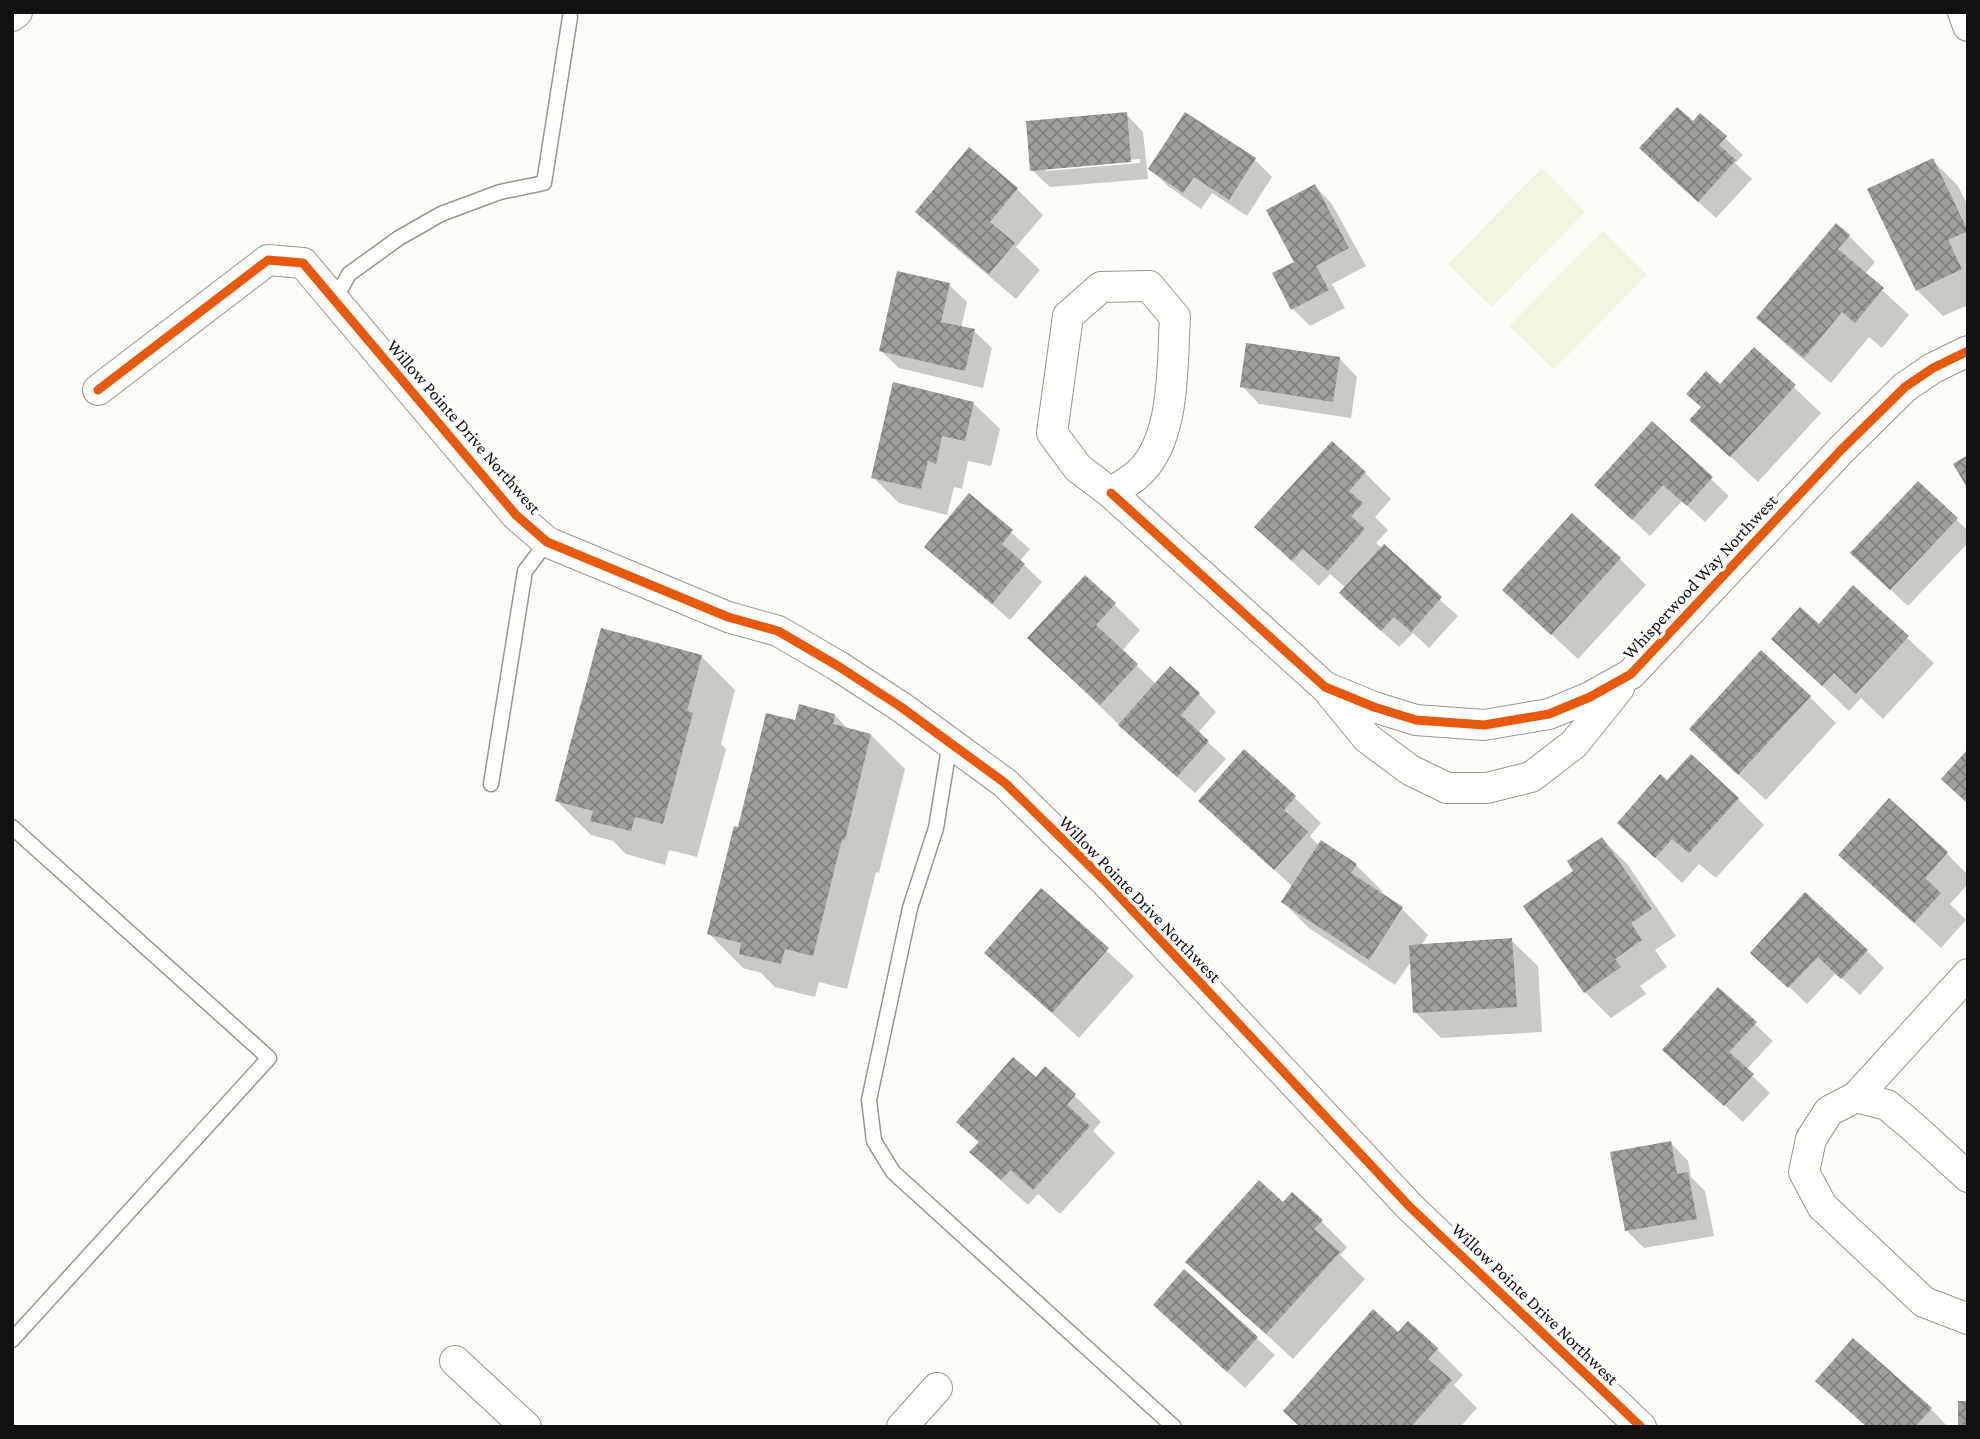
<svg xmlns="http://www.w3.org/2000/svg" width="1980" height="1439" font-family="'Crimson Pro',serif">
  <defs>
    <pattern id="building-cross-hatch" width="8" height="8" patternUnits="userSpaceOnUse" patternTransform="scale(1.75)"><rect width="8" height="8" fill="#a19f9c"/><path d="M0 0l8 8M0 8l8-8" fill="none" stroke="#82807e"/></pattern>
  </defs>
  <rect width="100%" height="100%" fill="#fdfcf7"/>
  <g fill="#f0f6e1">
    <path d="M1542,168L1585,212L1492,307L1448,264Z"/>
    <path d="M1603,231L1647,275L1554,369L1509,326Z"/>
  </g>
  <g fill="#0003" fill-rule="evenodd">
    <path d="M1126,114L1143,132L1148,179L1050,187L1032,170ZM1140,159V163L1046,171V168Z"/>
    <path d="M1693,123L1725,138L1743,155L1735,163L1752,179L1716,218L1658,166Z"/>
    <path d="M1255,160L1272,177L1247,216L1212,193L1201,209L1168,186L1150,169Z"/>
    <path d="M1932,160L1958,186L1968,206V305L1943,316L1917,290Z"/>
    <path d="M1315,186L1332,204L1366,266L1332,284L1345,308L1310,326L1293,309L1296,263Z"/>
    <path d="M1017,189L1043,215L1016,247L1040,270L1016,299L944,238L918,212Z"/>
    <path d="M1849,236L1875,262L1865,274L1909,315L1882,348L1869,337L1831,383L1785,344L1759,318Z"/>
    <path d="M949,285L967,302L961,328L974,331L992,348L983,388L899,368L881,351Z"/>
    <path d="M1754,349L1821,413L1758,482L1691,420Z"/>
    <path d="M1340,359L1357,377L1351,418L1259,404L1242,386Z"/>
    <path d="M973,403L1000,429L991,466L968,461L962,489L954,487L947,515L899,503L873,477Z"/>
    <path d="M1652,424L1729,496L1705,522L1682,501L1650,536L1614,502Z"/>
    <path d="M1365,473L1391,499L1375,517L1388,530L1376,543L1458,616L1429,648L1413,633L1399,647L1359,611L1346,588L1330,574L1319,586L1283,553Z"/>
    <path d="M969,496L1030,549L1020,561L1042,582L1010,620L926,547Z"/>
    <path d="M1956,519L1968,531V543L1908,606L1870,570Z"/>
    <path d="M1620,559L1646,585L1578,659L1504,590Z"/>
    <path d="M1854,588L1934,663L1883,719L1861,698L1849,711L1773,639L1819,626Z"/>
    <path d="M1114,604L1140,630L1122,651L1156,684L1199,694L1216,712L1198,733L1226,759L1195,793L1137,742L1029,638Z"/>
    <path d="M701,656L735,690L721,744L726,749L697,857L669,850L665,865L626,854L613,841L591,835L557,801Z"/>
    <path d="M1810,697L1836,723L1766,800L1717,755Z"/>
    <path d="M835,715L849,730L871,735L905,769L879,873L876,872L847,989L819,982L815,997L775,987L761,973L743,968L709,934L740,829L796,723Z"/>
    <path d="M1667,783L1738,799L1764,825L1716,878L1699,864L1682,883L1619,823Z"/>
    <path d="M1294,797L1321,823L1310,836L1319,846L1356,865L1382,891L1380,894L1402,909L1428,935L1421,946L1511,940L1538,966L1542,1032L1441,1038L1415,1012L1412,960L1395,985L1309,928L1283,902L1293,887L1200,801Z"/>
    <path d="M1602,839L1628,865L1676,936L1655,950L1667,967L1640,986L1646,994L1611,1018L1585,992L1576,872Z"/>
    <path d="M1946,853L1968,875V884L1950,904L1966,920L1941,948L1840,854Z"/>
    <path d="M1041,891L1134,976L1079,1038L986,953Z"/>
    <path d="M1867,951L1884,968L1860,995L1836,973L1807,1004L1753,953Z"/>
    <path d="M1755,1024L1773,1041L1746,1070L1770,1093L1743,1122L1682,1067Z"/>
    <path d="M1036,1079L1075,1096L1101,1122L1093,1131L1115,1153L1060,1214L1038,1194L1028,1205L998,1178L972,1152L980,1143L958,1121Z"/>
    <path d="M1671,1143L1688,1161L1691,1177L1705,1191L1714,1236L1644,1248L1626,1230Z"/>
    <path d="M1321,1221L1347,1247L1340,1255L1365,1279L1293,1359L1188,1262Z"/>
    <path d="M1184,1272L1275,1355L1245,1388L1172,1322Z"/>
    <path d="M1398,1335L1437,1349L1463,1375L1454,1385L1477,1408L1460,1427H1301Z"/>
    <path d="M1931,1409L1948,1427H1867Z"/>
  </g>
  <g fill="url(#building-cross-hatch)">
    <path d="M1677,107L1693,121L1700,113L1727,136L1719,145L1736,160L1698,202L1639,148Z"/>
    <path d="M1127,112L1131,162L1030,171L1026,121Z"/>
    <path d="M1185,112L1256,158L1229,200L1194,177L1183,193L1148,169Z"/>
    <path d="M969,147L1018,188L990,222L1015,243L989,274L915,212Z"/>
    <path d="M1933,158L1968,231L1948,240L1962,269L1916,291L1867,189Z"/>
    <path d="M1315,184L1349,248L1316,266L1329,290L1291,310L1272,273L1294,262L1266,210Z"/>
    <path d="M1836,223L1850,235L1838,249L1884,288L1855,323L1842,312L1804,358L1756,318Z"/>
    <path d="M897,271L950,283L941,322L975,329L965,371L879,351Z"/>
    <path d="M1246,343L1340,357L1333,402L1240,387Z"/>
    <path d="M1754,347L1796,385L1730,457L1689,420L1701,407L1686,394L1706,371L1720,384Z"/>
    <path d="M893,382L974,402L965,441L942,436L936,464L928,461L921,489L871,478Z"/>
    <path d="M1652,421L1713,477L1687,506L1663,485L1632,520L1594,485Z"/>
    <path d="M1332,441L1366,472L1349,491L1363,503L1351,516L1365,529L1328,571L1303,549L1292,561L1254,527Z"/>
    <path d="M1968,455V489L1953,464Z"/>
    <path d="M1918,481L1958,518L1890,590L1850,553Z"/>
    <path d="M969,493L1013,530L1002,544L1025,564L992,604L924,547Z"/>
    <path d="M1572,513L1621,558L1551,635L1502,590Z"/>
    <path d="M1384,544L1442,597L1411,632L1394,617L1381,631L1339,593Z"/>
    <path d="M1085,575L1116,603L1096,625L1138,664L1100,705L1027,638Z"/>
    <path d="M1853,585L1909,636L1856,694L1834,673L1822,686L1771,639L1800,607L1819,624Z"/>
    <path d="M601,628L702,655L687,711L693,713L663,824L635,817L631,831L590,821L593,811L555,801Z"/>
    <path d="M1761,650L1811,696L1738,775L1689,729Z"/>
    <path d="M1170,666L1200,693L1181,715L1209,741L1177,777L1118,725Z"/>
    <path d="M799,704L835,714L833,724L871,734L845,840L842,839L813,956L785,949L781,964L739,954L741,943L707,934L734,826L738,827L766,713L795,720Z"/>
    <path d="M1244,749L1296,796L1284,810L1308,832L1274,870L1198,801Z"/>
    <path d="M1968,749V804L1941,779Z"/>
    <path d="M1691,754L1739,798L1689,853L1672,839L1655,858L1617,823L1660,774L1667,780Z"/>
    <path d="M1889,798L1948,852L1925,878L1941,893L1914,923L1838,855Z"/>
    <path d="M1602,837L1652,909L1631,923L1642,940L1615,959L1621,967L1584,993L1523,906L1573,871L1567,861Z"/>
    <path d="M1321,840L1357,864L1351,873L1403,907L1369,960L1281,902Z"/>
    <path d="M1041,888L1109,948L1052,1013L984,953Z"/>
    <path d="M1805,892L1868,950L1841,979L1818,957L1788,988L1750,953Z"/>
    <path d="M1512,938L1517,1007L1413,1013L1409,945Z"/>
    <path d="M1718,987L1757,1022L1729,1052L1754,1074L1724,1106L1662,1050Z"/>
    <path d="M1013,1057L1036,1077L1045,1066L1076,1094L1067,1105L1090,1126L1033,1190L1011,1170L1001,1180L969,1152L979,1142L956,1122Z"/>
    <path d="M1671,1141L1677,1174L1688,1172L1697,1219L1625,1231L1610,1152Z"/>
    <path d="M1259,1180L1283,1202L1292,1192L1323,1220L1314,1229L1340,1252L1266,1334L1185,1262Z"/>
    <path d="M1184,1269L1258,1337L1227,1372L1153,1305Z"/>
    <path d="M1373,1309L1398,1332L1408,1321L1438,1348L1428,1359L1452,1380L1411,1427H1300L1283,1411Z"/>
    <path d="M1853,1338L1932,1408L1915,1427H1867L1815,1381Z"/>
    <rect x="1958" y="1401" width="10" height="26"/>
  </g>
  <g fill="none" stroke-linecap="round" stroke-linejoin="round">
    <defs>
      <g id="service">
        <path d="M335,299L349,274L399,238L441,214L500,192L544,183L570,17"/>
        <path d="M950,742L936,828L910,908L869,1100L874,1141L893,1172L1174,1427"/>
        <path d="M491,784L525,571L547,542"/>
        <path d="M12,827L269,1058L12,1340"/>
      </g>
      <g id="minor">
        <path d="M1963,12L1968,26"/>
        <path d="M12,16L17,12"/>
        <path d="M1149,286L1175,317C1172,365 1176,440 1138,474C1130,481 1119,487 1111,493L1078,468L1052,433L1068,316L1101,287Z"/>
        <path d="M98,390L268,260L303,263L516,515L547,542L728,617L778,631L838,666L901,707L1005,783L1105,881L1409,1206L1641,1427"/>
        <path d="M1111,493L1325,687L1374,707L1416,720L1484,725L1549,714L1590,697L1631,674L1841,450L1905,387L1933,368L1968,351"/>
        <path d="M1327,689L1367,738L1410,770L1447,788H1487L1531,777L1574,744L1619,688"/>
        <path d="M1856,1097L1968,974"/>
        <path d="M1968,1177L1912,1126L1887,1105L1856,1097L1829,1111L1811,1139L1804,1172L1822,1206L1924,1302L1968,1319"/>
        <path d="M455,1361L526,1427"/>
        <path d="M902,1427L937,1388"/>
      </g>
    </defs>
    <use href="#service" stroke="#979795" stroke-width="17"/>
    <use href="#minor" stroke="#979795" stroke-width="32"/>
    <use href="#service" stroke="#fffffe" stroke-width="14"/>
    <use href="#minor" stroke="#fffffe" stroke-width="30"/>
    <defs>
      <g id="cycleway">
        <path d="M98,390L268,260L303,263L516,515L547,542L728,617L778,631L838,666L901,707L1005,783L1105,881L1409,1206L1641,1427"/>
        <path d="M1111,493L1325,687L1374,707L1416,720L1484,725L1549,714L1590,697L1631,674L1841,450L1905,387L1933,368L1968,351"/>
      </g>
    </defs>
    <use href="#cycleway" stroke="#fff" stroke-width="13"/>
    <use href="#cycleway" stroke="#e8590c" stroke-width="9"/>
  </g>
  <g text-anchor="middle" stroke-width="7" stroke-linejoin="round" paint-order="stroke">
    <g font-size="18" fill="#111" stroke="#fff">
      <text transform="translate(464 427) rotate(49)" y="6">Willow Pointe Drive Northwest</text>
      <text transform="translate(1700 577) rotate(-47)" y="6">Whisperwood Way Northwest</text>
      <text transform="translate(1140 899) rotate(46)" y="6">Willow Pointe Drive Northwest</text>
      <text transform="translate(1535 1304) rotate(44)" y="6">Willow Pointe Drive Northwest</text>
    </g>
  </g>
  <rect width="1980" height="1439" fill="none" stroke="#111111" stroke-width="28"/>
</svg>
